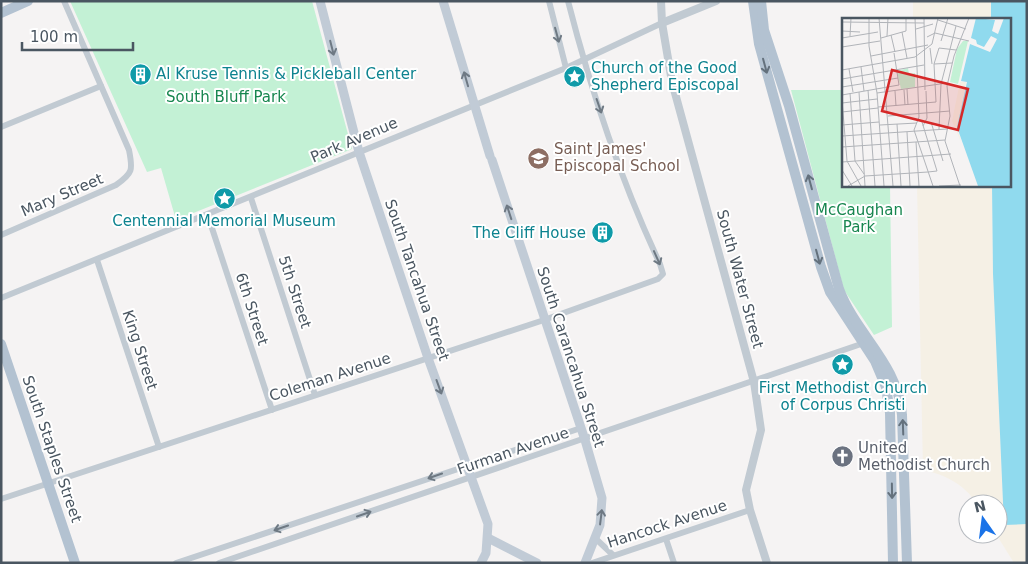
<svg xmlns="http://www.w3.org/2000/svg" width="1028" height="564" font-family="'DejaVu Sans',sans-serif">
  <rect width="100%" height="100%" fill="#f5f3f3"/>
  <g fill="#c3f1d5">
    <path d="M70,1H312L352,149L176,220L161,168L147,172Z"/>
    <path d="M791,90H843V185H890L892,327L874,335L844,290Z"/>
  </g>
  <g fill="#f5f0e5">
    <rect x="913" y="1" width="78" height="18"/>
    <path d="M917,185H992L993,274L1004,524H1027V563H1014L996,534H998V504H977C964,484 946,475 923,470Z"/>
  </g>
  <path fill="#90daee" d="M991,1H1027V524L1004,525L993,274L992,185H1009V19H991Z"/>
  <g fill="none" stroke-linecap="round" stroke-linejoin="round">
    <g stroke="#c1cad2" stroke-width="6">
      <path d="M549,1L566,68"/>
      <path d="M1,127L101,86"/>
      <path d="M251,198L315,395"/>
      <path d="M208,216L272,410"/>
      <path d="M1,235L116,185C133,173 133,170 129,150L64,1"/>
      <path d="M97,260L159,447"/>
      <path d="M1,298L566,68L662,23"/>
      <path d="M1,499L544,320L658,279L663,274L660,264C621,181 591,91 568,1"/>
      <path d="M595,538L613,555"/>
      <path d="M666,539L674,563"/>
      <path d="M176,563L581,428"/>
      <path d="M219,563L867,342"/>
      <path d="M592,563L750,510"/>
    </g>
    <g stroke="#c1cad2" stroke-width="8">
      <path d="M661,1L662,23L672,82L754,382L761,430L746,490L750,510L767,563"/>
      <path d="M662,23L716,1"/>
    </g>
    <g stroke="#c1cbd6" stroke-width="9">
      <path d="M320,1L359,152L428,358L488,524L486,553L481,563"/>
      <path d="M443,1L490,156"/>
      <path d="M492,160L585,440L602,498L600,525L585,563"/>
      <path d="M488,538L537,563"/>
    </g>
    <g stroke="#b3c2d1" stroke-width="10">
      <path d="M753,1L759,44L821,267L830,292L875,361L886,387L890,413L893,563"/>
      <path d="M761,1L764,30L789,106L839,289C856,335 898,363 902,415L907,563"/>
      <path d="M1,13L28,1"/>
      <path d="M1,344L75,563"/>
    </g>
  </g>
  <defs><path id="oneway-shaft" d="M-6 0H5M1.5-3L5.5 0L1.5 3" fill="none" stroke-width="1.6" stroke-linecap="round" stroke-linejoin="round" transform="scale(1.25)"/></defs>
  <g stroke="#6e7983">
    <use href="#oneway-shaft" transform="translate(557 35) rotate(75)"/>
    <use href="#oneway-shaft" transform="translate(599 106) rotate(71)"/>
    <use href="#oneway-shaft" transform="translate(657 258) rotate(66)"/>
    <use href="#oneway-shaft" transform="translate(435 476) rotate(161)"/>
    <use href="#oneway-shaft" transform="translate(364 514) rotate(-19)"/>
    <use href="#oneway-shaft" transform="translate(281 528) rotate(161)"/>
  </g>
  <g stroke="#6e7984">
    <use href="#oneway-shaft" transform="translate(332 48) rotate(76)"/>
    <use href="#oneway-shaft" transform="translate(466 79) rotate(-106)"/>
    <use href="#oneway-shaft" transform="translate(509 212) rotate(-108)"/>
    <use href="#oneway-shaft" transform="translate(439 387) rotate(70)"/>
    <use href="#oneway-shaft" transform="translate(601 517) rotate(-83)"/>
  </g>
  <g stroke="#64717d">
    <use href="#oneway-shaft" transform="translate(765 66) rotate(75)"/>
    <use href="#oneway-shaft" transform="translate(810 182) rotate(-105)"/>
    <use href="#oneway-shaft" transform="translate(818 257) rotate(75)"/>
    <use href="#oneway-shaft" transform="translate(903 427) rotate(-92)"/>
    <use href="#oneway-shaft" transform="translate(892 491) rotate(89)"/>
  </g>
  <defs>
    <symbol id="building-disc" viewBox="-11 -11 22 22"><circle r="9.5" fill="#0f9aa8" stroke="#fff"/><path d="M-4-6H4V6H1V3H-1V6H-4ZM-2.5-4.3h1.7v1.8h-1.7ZM.8-4.3h1.7v1.8H.8ZM-2.5-1h1.7V.8h-1.7ZM.8-1h1.7V.8H.8Z" fill="#fff"/></symbol>
    <symbol id="sight-disc" viewBox="-11 -11 22 22"><circle r="9.5" fill="#0f9aa8" stroke="#fff"/><path d="M0-6L1.8-2.2L6-1.7L2.9 1.2L3.7 5.4L0 3.3L-3.7 5.4L-2.9 1.2L-6-1.7L-1.8-2.2Z" fill="#fff"/></symbol>
    <symbol id="school-disc" viewBox="-11 -11 22 22"><circle r="9.5" fill="#8d6e63" stroke="#fff"/><path d="M0-5L7-2L0 1L-7-2ZM-4 1L0 2.5L4 1V4Q0 6-4 4Z" fill="#fff"/></symbol>
    <symbol id="church-disc" viewBox="-11 -11 22 22"><circle r="9.5" fill="#6b7280" stroke="#fff"/><path d="M-1.2-6h2.4v3.5h3.3v2.4h-3.3V6h-2.4V-.1h-3.3v-2.4h3.3Z" fill="#fff"/></symbol>
  </defs>
  <g fill-rule="evenodd">
    <use href="#building-disc" x="128" y="62" width="25" height="25"/>
    <use href="#sight-disc" x="562" y="64" width="25" height="25"/>
    <use href="#school-disc" x="526" y="146" width="25" height="25"/>
    <use href="#sight-disc" x="212" y="186" width="25" height="25"/>
    <use href="#building-disc" x="590" y="220" width="25" height="25"/>
    <use href="#sight-disc" x="830" y="352" width="25" height="25"/>
    <use href="#church-disc" x="830" y="444" width="25" height="25"/>
  </g>
  <g text-anchor="middle" stroke-width="4" stroke-linejoin="round" paint-order="stroke">
    <g font-size="15" fill="#0d838f" stroke="#fff" text-anchor="start">
      <text x="591" y="73">Church of the Good<tspan x="591" dy="17">Shepherd Episcopal</tspan></text>
      <text x="156" y="79">Al Kruse Tennis &amp; Pickleball Center</text>
      <text x="224" y="226" text-anchor="middle">Centennial Memorial Museum</text>
      <text x="586" y="238" text-anchor="end">The Cliff House</text>
      <text x="843" y="393" text-anchor="middle">First Methodist Church<tspan x="843" dy="17">of Corpus Christi</tspan></text>
    </g>
    <g font-size="15" fill="#17864f" stroke="#fff">
      <text x="226" y="102">South Bluff Park</text>
      <text x="859" y="215">McCaughan<tspan x="859" dy="17">Park</tspan></text>
    </g>
    <g font-size="15" fill="#4a5661" stroke="#fff">
      <text transform="translate(354 140) rotate(-23)" y="5">Park Avenue</text>
      <text transform="translate(62 195) rotate(-23)" y="5">Mary Street</text>
      <text transform="translate(740 279) rotate(75)" y="5">South Water Street</text>
      <text transform="translate(417 280) rotate(71)" y="5">South Tancahua Street</text>
      <text transform="translate(295 292) rotate(72)" y="5">5th Street</text>
      <text transform="translate(252 309) rotate(72)" y="5">6th Street</text>
      <text transform="translate(140 350) rotate(72)" y="5">King Street</text>
      <text transform="translate(571 357) rotate(72)" y="5">South Carancahua Street</text>
      <text transform="translate(330 377) rotate(-18)" y="5">Coleman Avenue</text>
      <text transform="translate(52 449) rotate(71)" y="5">South Staples Street</text>
      <text transform="translate(513 451) rotate(-19)" y="5">Furman Avenue</text>
      <text transform="translate(667 524) rotate(-18)" y="5">Hancock Avenue</text>
    </g>
    <g font-size="15" fill="#785e54" stroke="#fff" text-anchor="start">
      <text x="554" y="154">Saint James'<tspan x="554" dy="17">Episcopal School</tspan></text>
    </g>
    <g font-size="15" fill="#5b616d" stroke="#fff" text-anchor="start">
      <text x="858" y="453">United<tspan x="858" dy="17">Methodist Church</tspan></text>
    </g>
  </g>
  <g transform="translate(842 18)">
    <rect width="169" height="169" fill="#f5f3f3"/>
    <path d="M121,23H126L116,66L108,64L115,31ZM66,50L67,56L73,55V69L59,71L55,53Z" fill="#c3f1d5"/>
    <path d="M118,64H124L115,109L119,124L110,103Z" fill="#f5f0e5"/>
    <path d="M134,0L153,2L150,13L156,16L162,0H169V168H136L115,109L125,64L119,63L128,26L148,34L155,21L149,18L142,29L135,26L134,22L129,20Z" fill="#90daee"/>
    <path fill="none" stroke="#b1b4b9" stroke-width="1" d="M27,0V28L35,75L42,168M37,0L51,168M73,0L77,99L72,112L91,168M82,0L83,72M96,2L124,11M0,4L82,5M74,11L91,6M0,13L18,14M60,14L65,40M49,17L53,34M8,18L9,0M45,18L46,0M85,19L93,15L127,23M0,20L36,14M39,20L64,13V0M99,23L106,0M0,29L38,23M88,30L90,46M29,38L86,27M92,46L110,45M19,49L22,73M7,51L11,74M0,52L73,39L90,26L96,0M0,61L82,47M0,69L56,60M65,71L66,87M26,72L33,168M62,72L63,87M53,73L54,88M17,74L23,168M8,75L13,143L22,156M35,75L105,65M0,77L57,67L52,35M0,82L5,143L19,168M0,85L35,81M36,89L94,84L92,46L97,30L114,32M0,94L36,90M46,98L108,93M76,100L80,104L95,153L86,154M89,104L101,143M55,106L59,168M0,107L37,104M38,107L75,105M81,108L85,100L84,73M97,111L99,66L114,8M65,114L68,168M0,118L105,111M74,124L77,168M0,129L103,122M0,144L109,136M0,152L10,168M6,168L23,158L86,154M97,168L119,167M118,168L103,123L108,98L105,68L112,38L127,0"/>
    <path fill="#d62828" fill-opacity="0.15" stroke="#d62828" stroke-width="2.5" d="M50,52L126,71L116,112L40,93Z"/>
    <rect width="169" height="169" fill="none" stroke="#4a5661" stroke-width="2.5"/>
  </g>
  <rect width="1028" height="564" fill="none" stroke="#4a5661" stroke-width="5"/>
  <g transform="translate(983 519) rotate(346)"><circle r="24" fill="#ffffff" stroke="#b7bbc0"/>
  <path d="M0-4L9 19L0 12L-9 19Z" fill="#1a73e8"/>
  <text y="-8" font-size="14" font-weight="bold" text-anchor="middle" fill="#4a5661">N</text>
  </g>
  <path d="M22 42v8h111v-8" fill="none" stroke="#4a5661" stroke-width="2.5"/>
  <text x="30" y="42" font-size="15" fill="#4a5661" stroke="#ffffff" stroke-width="4" paint-order="stroke">100 m</text>
</svg>
